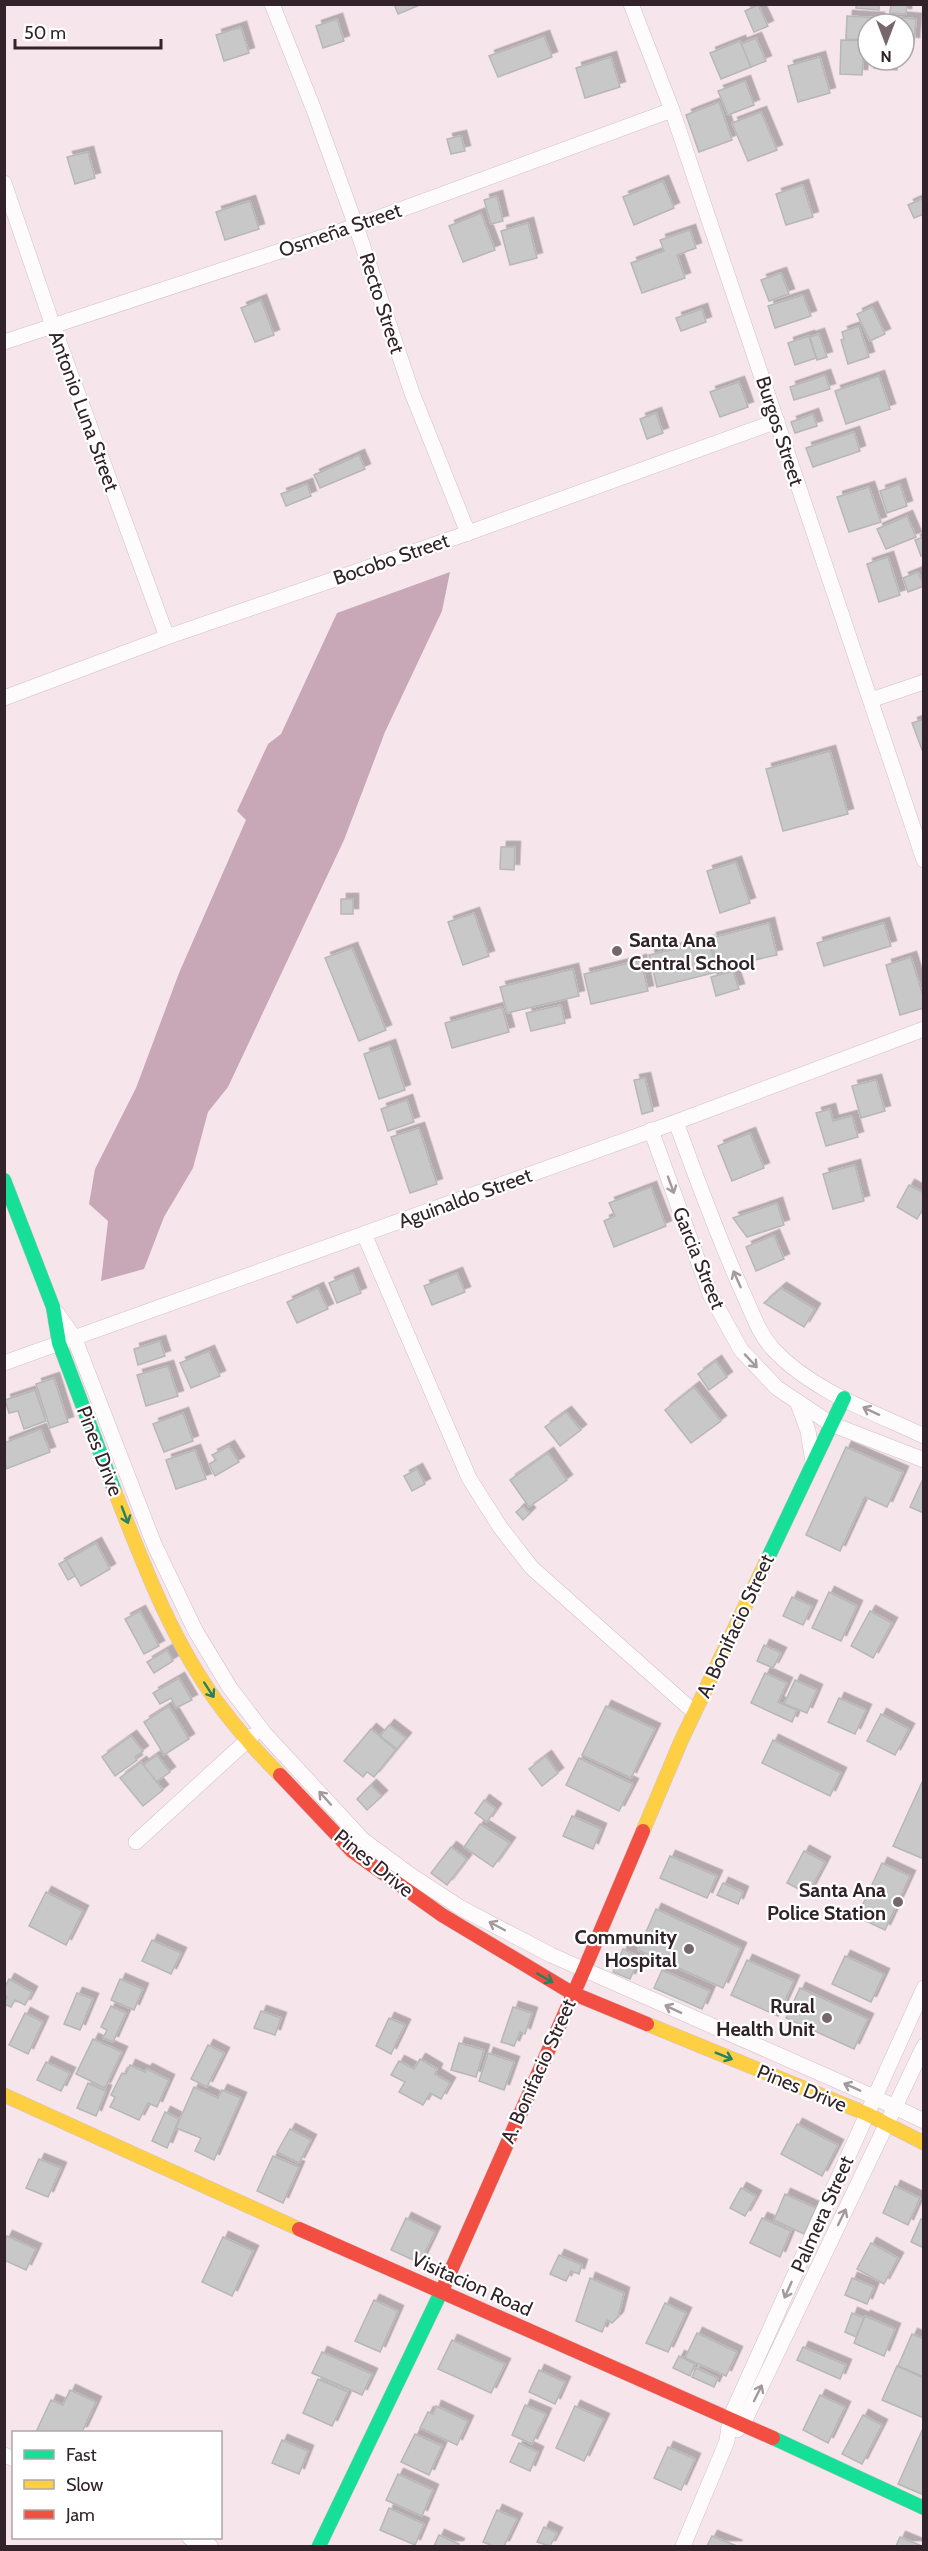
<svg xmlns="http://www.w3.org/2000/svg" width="928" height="2551" font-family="Cabin,sans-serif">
  <defs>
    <filter id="shadow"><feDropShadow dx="5.5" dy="-5.5" stdDeviation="0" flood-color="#0004"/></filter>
  </defs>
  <rect width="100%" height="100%" fill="#f6e6ec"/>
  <path fill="#c8a8b6" d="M450,572L442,611L385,732L344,840L228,1087L208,1112L193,1168L164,1217L144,1269L101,1281L108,1221L89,1204L95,1169L136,1088L179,973L246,820L237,811L268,744L281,734L337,613Z"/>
  <g fill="#c8c8c8" stroke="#b7b7b7" stroke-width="1.5" filter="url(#shadow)">
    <path d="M394,4H420V5L398,14Z"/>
    <path d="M856,4H879V10L856,8Z"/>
    <path d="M891,4H907L906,14L890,13Z"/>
    <path d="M758,5L768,26L754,32L745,11Z"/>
    <path d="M847,16L879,18V24H868V40L846,39Z"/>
    <path d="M885,16L916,19L914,43L904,42V24H884Z"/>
    <path d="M337,19L344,41L323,48L316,26Z"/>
    <path d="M241,27L249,53L224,61L216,35Z"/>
    <path d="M544,36L552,57L498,77L489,56Z"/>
    <path d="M756,38L766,61L751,67L741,44Z"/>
    <path d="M841,40L868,41L869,61L863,60L862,75L840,74Z"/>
    <path d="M740,41L751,67L721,79L710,53Z"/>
    <path d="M611,57L620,87L585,98L576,68Z"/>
    <path d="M820,57L830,93L798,102L788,66Z"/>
    <path d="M874,60H897V70L874,68Z"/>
    <path d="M745,81L754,105L728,115L718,91Z"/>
    <path d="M719,102L732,140L699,152L686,115Z"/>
    <path d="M761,112L777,150L748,161L732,123Z"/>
    <path d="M461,136L465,151L451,154L447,139Z"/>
    <path d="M88,152L95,178L75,184L67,157Z"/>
    <path d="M663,181L674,208L634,225L623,197Z"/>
    <path d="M803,185L813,217L786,225L776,194Z"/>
    <path d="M497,196L503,221L491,224L484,200Z"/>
    <path d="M924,198V214L914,218L908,205Z"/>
    <path d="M250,201L259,229L225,240L216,212Z"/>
    <path d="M481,213L495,250L463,262L449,226Z"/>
    <path d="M528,223L537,258L510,265L501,231Z"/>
    <path d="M690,230L696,248L677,255L685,278L642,293L631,263L664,251L660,240Z"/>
    <path d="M781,273L789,294L769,301L761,280Z"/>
    <path d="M803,295L811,316L775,328L768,306Z"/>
    <path d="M261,300L274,335L255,342L241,308Z"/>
    <path d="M872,307L885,334L870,341L857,314Z"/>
    <path d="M702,309L706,322L681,331L676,318Z"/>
    <path d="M859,326L869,357L848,364L841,340L844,339L842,332Z"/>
    <path d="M819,334L827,357L817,360L810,337Z"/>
    <path d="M809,336L816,358L795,365L788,343Z"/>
    <path d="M825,375L830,389L794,400L790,387Z"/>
    <path d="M879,376L890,409L846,424L835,391Z"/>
    <path d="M739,382L748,407L720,417L710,392Z"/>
    <path d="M656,413L663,433L647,439L640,419Z"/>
    <path d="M813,414L817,426L795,433L791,422Z"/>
    <path d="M854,432L860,451L813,467L806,448Z"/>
    <path d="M359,455L365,469L320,488L314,475Z"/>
    <path d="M307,484L311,496L286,506L281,494Z"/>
    <path d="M900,484L907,506L887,513L880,491Z"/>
    <path d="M869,487L881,522L849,532L837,497Z"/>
    <path d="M907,516L916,537L886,549L877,529Z"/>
    <path d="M924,537V555L921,556L915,540Z"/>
    <path d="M888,557L900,595L879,602L867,564Z"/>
    <path d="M918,572L924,586L908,592L903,578Z"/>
    <path d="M924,719V755L912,723Z"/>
    <path d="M830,751L848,814L783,831L766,769Z"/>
    <path d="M501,847H515L514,870L500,869Z"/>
    <path d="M736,862L750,903L720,913L707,871Z"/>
    <rect x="341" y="899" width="12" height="15"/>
    <path d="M474,913L489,956L463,965L448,922Z"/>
    <path d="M769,923L777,955L718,968L711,938Z"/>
    <path d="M884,923L891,946L824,966L817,943Z"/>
    <path d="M709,941L717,972L657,987L649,955Z"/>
    <path d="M352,948L386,1030L359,1041L325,958Z"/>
    <path d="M911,957L924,999V1008L900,1015L886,965Z"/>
    <path d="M641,960L648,991L591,1004L584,974Z"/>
    <path d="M573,969L579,996L507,1013L500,987Z"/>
    <path d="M733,971L739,989L716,996L711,977Z"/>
    <path d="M561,1005L565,1023L531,1031L526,1013Z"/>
    <path d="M502,1007L509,1032L452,1048L445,1023Z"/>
    <path d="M390,1045L405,1090L379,1099L364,1054Z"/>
    <path d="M645,1078L653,1111L642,1114L634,1080Z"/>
    <path d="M876,1080L885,1111L861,1118L852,1086Z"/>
    <path d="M407,1100L414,1122L388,1131L381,1109Z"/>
    <path d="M830,1109L833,1121L852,1116L858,1137L826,1146L816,1113Z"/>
    <path d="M419,1128L437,1184L410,1193L391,1137Z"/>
    <path d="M750,1133L764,1168L732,1181L718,1146Z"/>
    <path d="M855,1165L864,1201L833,1209L823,1174Z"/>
    <path d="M909,1185L924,1193V1207L917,1219L897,1207Z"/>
    <path d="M651,1187L666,1226L614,1247L604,1221L615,1216L609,1203Z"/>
    <path d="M777,1203L784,1225L747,1237L733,1218Z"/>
    <path d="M774,1235L784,1259L756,1271L746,1247Z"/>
    <path d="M353,1273L361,1293L337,1303L329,1283Z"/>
    <path d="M457,1273L465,1292L432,1305L424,1286Z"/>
    <path d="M318,1288L328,1309L297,1323L287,1302Z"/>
    <path d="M781,1288L815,1309L804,1327L764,1303Z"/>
    <path d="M160,1341L165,1356L138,1365L134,1349Z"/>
    <path d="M209,1351L220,1376L191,1388L180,1363Z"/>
    <path d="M716,1361L727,1377L709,1390L698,1374Z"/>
    <path d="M168,1366L178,1396L146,1406L137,1375Z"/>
    <path d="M54,1378L68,1422L50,1428L36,1384Z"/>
    <path d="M694,1387L721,1421L691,1443L665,1410Z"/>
    <path d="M35,1390L46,1421L24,1429L18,1411L9,1413L5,1400Z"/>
    <path d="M566,1412L581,1430L560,1446L545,1427Z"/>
    <path d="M183,1413L193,1441L164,1452L153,1424Z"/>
    <path d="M41,1429L50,1452L6,1469L4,1443Z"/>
    <path d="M229,1446L239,1462L215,1476L209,1464L216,1460L212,1455Z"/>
    <path d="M846,1447L903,1472L887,1507L865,1497L840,1551L806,1535Z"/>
    <path d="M195,1450L206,1479L176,1489L166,1460Z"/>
    <path d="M548,1453L567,1480L529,1507L510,1480Z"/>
    <path d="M417,1469L425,1484L412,1491L404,1476Z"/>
    <path d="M922,1481H924V1513L910,1507Z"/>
    <path d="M523,1506L530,1513L523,1520L516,1512Z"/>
    <path d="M96,1543L110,1569L81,1586L66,1560Z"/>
    <path d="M66,1560L75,1576L68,1580L59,1564Z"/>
    <path d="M829,1592L857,1606L841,1641L812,1628Z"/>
    <path d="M792,1597L812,1606L803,1625L783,1616Z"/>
    <path d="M140,1611L159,1646L144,1654L125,1619Z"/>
    <path d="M870,1611L892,1623L873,1658L851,1646Z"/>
    <path d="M764,1645L781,1653L773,1668L757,1661Z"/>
    <path d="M167,1650L173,1661L154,1673L147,1662Z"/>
    <path d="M765,1673L787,1683L778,1702L797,1710L792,1722L751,1703Z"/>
    <path d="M179,1678L192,1700L176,1708L171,1698L160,1704L153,1693Z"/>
    <path d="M795,1680L817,1690L807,1713L784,1704Z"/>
    <path d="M839,1698L866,1710L855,1734L828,1722Z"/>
    <path d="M169,1706L189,1739L164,1755L144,1722Z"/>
    <path d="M606,1706L655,1729L631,1778L582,1755Z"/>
    <path d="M881,1714L909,1729L895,1755L867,1741Z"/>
    <path d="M389,1725L406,1738L397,1749L380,1736Z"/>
    <path d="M371,1729L396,1750L374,1777L367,1772L363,1777L344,1761Z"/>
    <path d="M131,1736L143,1751L135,1757L137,1760L115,1776L102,1757Z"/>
    <path d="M773,1740L841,1773L830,1796L762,1763Z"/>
    <path d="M157,1755L170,1772L156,1782L143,1765Z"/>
    <path d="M546,1756L558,1773L542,1786L529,1769Z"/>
    <path d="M579,1758L633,1784L619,1811L566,1785Z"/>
    <path d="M141,1762L163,1790L143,1806L120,1778Z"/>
    <path d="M924,1778V1859L893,1846Z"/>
    <path d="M371,1785L382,1796L367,1810L357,1799Z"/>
    <path d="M484,1800L496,1809L487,1822L475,1813Z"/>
    <path d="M572,1816L601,1829L593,1849L563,1836Z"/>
    <path d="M480,1824L510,1843L493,1867L464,1847Z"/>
    <path d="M451,1847L467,1859L447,1885L431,1873Z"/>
    <path d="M804,1851L825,1862L808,1894L787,1883Z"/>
    <path d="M670,1856L717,1876L707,1898L660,1878Z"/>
    <path d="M882,1863L910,1876L885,1930L857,1917Z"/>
    <path d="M723,1883L743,1892L738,1904L717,1895Z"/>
    <path d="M46,1892L83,1911L66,1945L29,1926Z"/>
    <path d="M656,1909L741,1948L723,1988L638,1950Z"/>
    <path d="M152,1940L181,1953L171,1974L142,1961Z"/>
    <path d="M623,1949L640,1957L630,1979L613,1972Z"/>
    <path d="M845,1956L884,1974L871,2002L832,1984Z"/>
    <path d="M747,1960L794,1981L778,2016L731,1995Z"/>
    <path d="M662,1970L710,1991L702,2009L654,1988Z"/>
    <path d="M9,1979L32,1992L25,2005L15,2000L11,2007L4,2004L7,1997L4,1996V1989Z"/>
    <path d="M120,1979L143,1989L134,2010L111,2000Z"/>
    <path d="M800,1988L868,2019L854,2049L786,2018Z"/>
    <path d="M77,1993L93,1999L80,2030L64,2024Z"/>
    <path d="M111,2006L126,2013L113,2042L103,2038L107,2030L101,2027Z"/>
    <path d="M513,2007L532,2013L525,2034L520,2032L514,2046L501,2042Z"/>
    <path d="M261,2011L281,2018L275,2035L254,2028Z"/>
    <path d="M25,2013L43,2022L28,2054L9,2045Z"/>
    <path d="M389,2018L405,2025L391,2054L376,2046Z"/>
    <path d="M93,2039L122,2052L105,2088L76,2074Z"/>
    <path d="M459,2043L484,2050L476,2077L451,2070Z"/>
    <path d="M208,2045L224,2053L207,2087L191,2079Z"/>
    <path d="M488,2053L514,2062L504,2090L479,2081Z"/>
    <path d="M420,2059L437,2069L435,2074L450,2083L441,2099L430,2093L423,2105L399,2092L405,2082L391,2075L399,2061L414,2069Z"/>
    <path d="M46,2062L70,2073L61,2091L37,2080Z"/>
    <path d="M130,2065L145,2072L147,2069L169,2080L157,2107L148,2103L139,2120L110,2107L115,2097L111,2095L122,2073L126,2074Z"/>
    <path d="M88,2083L106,2091L96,2116L77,2108Z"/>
    <path d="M194,2087L218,2098L222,2090L241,2098L214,2160L195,2151L201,2138L176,2128Z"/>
    <path d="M165,2112L179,2119L167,2148L152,2141Z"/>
    <path d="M797,2124L838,2145L822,2176L781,2154Z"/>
    <path d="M290,2129L311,2140L299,2163L277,2152Z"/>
    <path d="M273,2156L299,2167L283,2203L257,2191Z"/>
    <path d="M39,2159L61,2168L48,2197L26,2188Z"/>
    <path d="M895,2186L920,2198L908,2225L883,2213Z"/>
    <path d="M741,2188L756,2196L745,2216L730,2208Z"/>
    <path d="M785,2194L816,2208L804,2234L774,2220Z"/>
    <path d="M406,2218L435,2232L420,2263L391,2250Z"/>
    <path d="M762,2218L791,2231L780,2257L750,2243Z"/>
    <path d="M921,2219L924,2221V2248L911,2242Z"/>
    <path d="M7,2236L36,2249L26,2270L4,2260V2242Z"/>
    <path d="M223,2237L253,2251L232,2296L202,2282Z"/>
    <path d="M871,2243L898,2258L884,2284L857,2269Z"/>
    <path d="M559,2255L582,2265L579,2274L571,2271L566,2281L550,2274Z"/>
    <path d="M590,2278L624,2293L618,2317L612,2323L607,2320L602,2332L576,2321Z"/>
    <path d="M852,2278L874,2287L867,2304L845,2295Z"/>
    <path d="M374,2300L398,2311L380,2352L355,2341Z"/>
    <path d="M665,2303L686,2313L668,2352L646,2343Z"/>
    <path d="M852,2313L864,2318L856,2337L845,2332Z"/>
    <path d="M865,2316L895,2329L884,2356L854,2343Z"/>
    <path d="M697,2333L737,2352L726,2376L685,2358Z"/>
    <path d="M912,2334L924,2339V2377L898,2366Z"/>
    <path d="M452,2340L505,2364L491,2393L438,2369Z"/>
    <path d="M803,2347L846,2365L840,2379L797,2360Z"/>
    <path d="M322,2352L372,2374L362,2395L312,2373Z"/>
    <path d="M679,2356L695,2364L690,2376L673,2368Z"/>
    <path d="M897,2366L924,2378V2418L882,2400Z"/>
    <path d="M696,2368L718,2378L714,2387L692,2377Z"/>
    <path d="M539,2370L565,2382L555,2404L529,2392Z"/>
    <path d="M318,2379L348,2392L332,2426L303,2413Z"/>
    <path d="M70,2390L96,2402L82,2432H36L51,2400L63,2405Z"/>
    <path d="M820,2395L845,2407L828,2443L803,2430Z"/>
    <path d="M525,2405L546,2414L532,2444L512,2435Z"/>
    <path d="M436,2406L468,2421L457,2445L420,2428L428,2412L433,2414Z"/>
    <path d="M575,2406L604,2419L584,2461L556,2448Z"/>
    <path d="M863,2415L882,2425L862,2464L842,2454Z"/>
    <path d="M924,2426V2495L898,2484Z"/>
    <path d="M415,2434L442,2446L429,2475L401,2462Z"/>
    <path d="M282,2440L308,2451L299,2474L272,2463Z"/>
    <path d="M519,2443L538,2452L530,2471L510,2462Z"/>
    <path d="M668,2447L695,2459L681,2490L654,2478Z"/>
    <path d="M398,2474L433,2490L422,2516L386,2500Z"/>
    <path d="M389,2508L424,2524L415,2545L380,2530Z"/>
    <path d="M497,2510L517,2519L504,2546H493L483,2542Z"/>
    <path d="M544,2527L557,2533L550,2546L537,2542Z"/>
    <path d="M439,2535L459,2544L458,2546H434Z"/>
    <path d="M712,2536L737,2546H707Z"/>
    <path d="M900,2537L922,2546H896Z"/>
  </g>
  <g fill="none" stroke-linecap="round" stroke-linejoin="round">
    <defs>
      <g id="street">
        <path d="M272,4L314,110L356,226L412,393L468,533"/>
        <path d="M631,4L672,110L924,860"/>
        <path d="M4,183L53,326L167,637"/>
        <path d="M4,342L356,226L672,110"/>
        <path d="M4,698L167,637L468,533L777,421"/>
        <path d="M871,700L924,682"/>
        <path d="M676,1122C697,1180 718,1237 743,1293C752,1312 759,1334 773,1349C812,1391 873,1412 924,1436"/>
        <path d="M651,1130L710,1294L741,1350L777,1388L831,1424L924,1460"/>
        <path d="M364,1234L469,1478L500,1527L532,1568L694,1712"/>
        <path d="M57,1313L74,1337L154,1544L195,1630L230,1688L265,1734L363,1840L409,1874L461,1908L551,1955L874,2097L924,2121"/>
        <path d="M4,1363L676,1122L924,1029"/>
        <path d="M797,1401L808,1431L813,1462"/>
        <path d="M136,1842L252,1736"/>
        <path d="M737,2430L743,2424L924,2046"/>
        <path d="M4,2455L14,2459"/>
        <path d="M190,2538L210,2546"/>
        <path d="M683,2546L727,2441L730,2418L924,1988"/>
      </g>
      <g id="fast">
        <path d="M4,1180L53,1307L59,1343L115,1492"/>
        <path d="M766,1562L844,1398"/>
        <path d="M773,2438L924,2508"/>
        <path d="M319,2546L444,2286"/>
      </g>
      <g id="slow">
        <path d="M115,1492C143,1563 171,1639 217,1702C236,1728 257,1752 280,1775"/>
        <path d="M643,1831L681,1741L766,1562"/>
        <path d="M647,2024L867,2114L924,2143"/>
        <path d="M4,2095L299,2229"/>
      </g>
      <g id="jam">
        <path d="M280,1775L352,1851L442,1915L572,1993L647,2024"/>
        <path d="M299,2229L773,2438"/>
        <path d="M444,2286L584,1970L643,1831"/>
      </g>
    </defs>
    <use href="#street" stroke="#cfc1c7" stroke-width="16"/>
    <use href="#fast" stroke="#cfc1c7" stroke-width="15"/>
    <use href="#slow" stroke="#cfc1c7" stroke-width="15"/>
    <use href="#jam" stroke="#cfc1c7" stroke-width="15"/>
    <use href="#street" stroke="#fefbfc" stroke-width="15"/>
    <use href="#fast" stroke="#16e098" stroke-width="14"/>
    <use href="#slow" stroke="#ffcf43" stroke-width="14"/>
    <use href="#jam" stroke="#f24e42" stroke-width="14"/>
  </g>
  <defs><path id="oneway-shaft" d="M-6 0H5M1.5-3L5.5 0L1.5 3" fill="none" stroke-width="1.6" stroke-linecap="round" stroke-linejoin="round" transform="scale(1.5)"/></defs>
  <g stroke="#a29a9d">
    <use href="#oneway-shaft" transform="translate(671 1185) rotate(70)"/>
    <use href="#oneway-shaft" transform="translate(737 1279) rotate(-114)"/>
    <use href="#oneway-shaft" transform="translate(751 1361) rotate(47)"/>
    <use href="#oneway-shaft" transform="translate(871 1411) rotate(-155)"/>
    <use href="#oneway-shaft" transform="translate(325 1798) rotate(-132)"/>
    <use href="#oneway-shaft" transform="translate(497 1926) rotate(-152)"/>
    <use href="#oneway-shaft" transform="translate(673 2009) rotate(-155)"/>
    <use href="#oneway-shaft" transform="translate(852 2087) rotate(-156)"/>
    <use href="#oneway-shaft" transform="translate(842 2217) rotate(-64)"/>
    <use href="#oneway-shaft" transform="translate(788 2290) rotate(114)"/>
    <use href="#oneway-shaft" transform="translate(758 2393) rotate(-64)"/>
  </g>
  <g stroke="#248260">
    <use href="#oneway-shaft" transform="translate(125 1515) rotate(69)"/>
    <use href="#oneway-shaft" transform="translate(209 1690) rotate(57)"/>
    <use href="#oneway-shaft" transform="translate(545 1978) rotate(30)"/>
    <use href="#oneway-shaft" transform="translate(724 2056) rotate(22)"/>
  </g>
  <g fill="#76676d" stroke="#fff" stroke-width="2">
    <circle cx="617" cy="951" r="6"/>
    <circle cx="898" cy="1902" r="6"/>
    <circle cx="689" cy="1949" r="6"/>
    <circle cx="827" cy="2018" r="6"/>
  </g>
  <g text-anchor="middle" stroke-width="4.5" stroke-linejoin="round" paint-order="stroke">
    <g font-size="20" fill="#312329" stroke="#fff">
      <text transform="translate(340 230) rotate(-19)" y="7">Osmeña Street</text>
      <text transform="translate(382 303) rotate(72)" y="7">Recto Street</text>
      <text transform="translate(84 411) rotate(70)" y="7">Antonio Luna Street</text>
      <text transform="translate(780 431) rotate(72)" y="7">Burgos Street</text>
      <text transform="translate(391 559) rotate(-19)" y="7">Bocobo Street</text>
      <text transform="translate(465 1198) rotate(-20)" y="7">Aguinaldo Street</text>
      <text transform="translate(699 1258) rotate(68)" y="7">Garcia Street</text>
      <text transform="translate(100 1451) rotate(69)" y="7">Pines Drive</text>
      <text transform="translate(735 1626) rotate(-65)" y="7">A. Bonifacio Street</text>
      <text transform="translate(374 1863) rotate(39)" y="7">Pines Drive</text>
      <text transform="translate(538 2071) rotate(-66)" y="7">A. Bonifacio Street</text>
      <text transform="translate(802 2088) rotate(22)" y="7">Pines Drive</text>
      <text transform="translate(822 2214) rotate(-66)" y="7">Palmera Street</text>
      <text transform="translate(472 2284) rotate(24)" y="7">Visitacion Road</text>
    </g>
    <g font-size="20" font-weight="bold" fill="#312329" stroke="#fff" text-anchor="end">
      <text x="629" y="947" text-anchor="start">Santa Ana<tspan x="629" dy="23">Central School</tspan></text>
      <text x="886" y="1897">Santa Ana<tspan x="886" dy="23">Police Station</tspan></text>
      <text x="677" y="1944">Community<tspan x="677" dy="23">Hospital</tspan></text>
      <text x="815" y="2013">Rural<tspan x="815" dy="23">Health Unit</tspan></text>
    </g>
  </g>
  <rect width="928" height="2551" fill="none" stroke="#312329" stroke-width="12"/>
  <rect x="12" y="2431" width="210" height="108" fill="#ffffff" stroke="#ada7a9" stroke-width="1.5"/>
  <rect x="24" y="2450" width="30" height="9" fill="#16e098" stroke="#ada7a9" stroke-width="1.5"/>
  <text x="66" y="2461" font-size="18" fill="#312329">Fast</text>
  <rect x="24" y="2480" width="30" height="9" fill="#ffcf43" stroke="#ada7a9" stroke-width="1.5"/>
  <text x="66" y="2491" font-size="18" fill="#312329">Slow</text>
  <rect x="24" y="2510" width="30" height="9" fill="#f24e42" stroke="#ada7a9" stroke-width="1.5"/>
  <text x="66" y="2521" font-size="18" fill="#312329">Jam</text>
  <g transform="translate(886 42) rotate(180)"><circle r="28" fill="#ffffff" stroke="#ada7a9" stroke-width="1.5"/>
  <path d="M0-4.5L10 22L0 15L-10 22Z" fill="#76676d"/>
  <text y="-9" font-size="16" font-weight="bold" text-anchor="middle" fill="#312329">N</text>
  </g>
  <path d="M15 39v9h146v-9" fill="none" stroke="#312329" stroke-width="3"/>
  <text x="24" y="39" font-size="18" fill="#312329" stroke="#ffffff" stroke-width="4.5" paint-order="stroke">50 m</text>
</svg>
